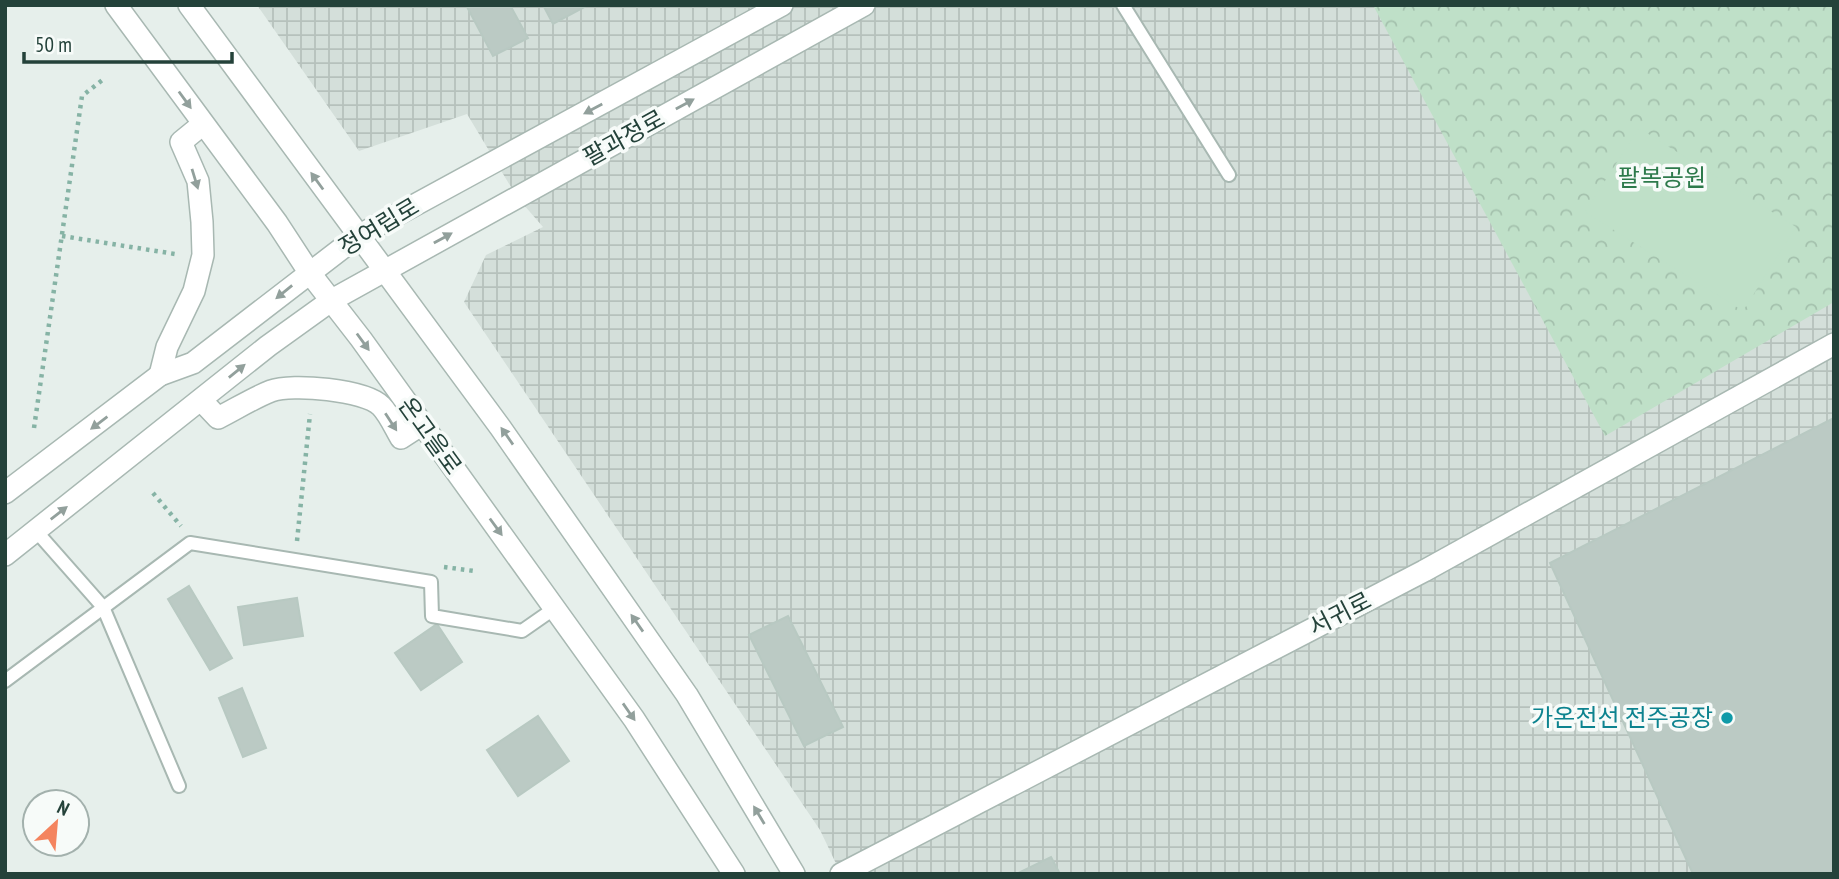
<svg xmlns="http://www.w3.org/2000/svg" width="1839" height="879" font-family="'PT Sans Narrow','Noto Sans KR',sans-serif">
  <defs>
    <pattern id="industrial-grid" width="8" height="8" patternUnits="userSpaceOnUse" patternTransform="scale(1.75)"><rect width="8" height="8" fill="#d4dfda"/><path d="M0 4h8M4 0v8" fill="none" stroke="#b6c1bc"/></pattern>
    <pattern id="park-crowns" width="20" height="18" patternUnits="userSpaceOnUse" patternTransform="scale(1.75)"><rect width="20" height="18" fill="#bfe0c8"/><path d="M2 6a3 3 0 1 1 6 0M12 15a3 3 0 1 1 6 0" fill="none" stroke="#a4c1ad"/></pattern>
  </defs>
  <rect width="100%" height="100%" fill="#e6efeb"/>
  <path fill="url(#industrial-grid)" d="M257,5H1834V874H841L820,830L464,302L486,255L543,227L517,197L467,114L359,151Z"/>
  <path fill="url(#park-crowns)" d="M1373,5H1834V302L1605,436Z"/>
  <path fill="#bfe0c8" d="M1639,128L1796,227L1743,311L1585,212Z"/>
  <g fill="#bbcac4" stroke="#b8c9c2" stroke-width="2">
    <path d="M466,5H510L528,38L493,56Z"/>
    <path d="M543,5H588L553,24Z"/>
    <path d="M1834,418V874H1693L1550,563Z"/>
    <path d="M189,586L232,658L210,670L168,599Z"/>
    <path d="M297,598L303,636L244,645L238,607Z"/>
    <path d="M788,616L843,727L804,746L749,635Z"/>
    <path d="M437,624L462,662L421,690L395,653Z"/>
    <path d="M242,688L266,748L243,757L219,698Z"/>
    <path d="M538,716L569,761L518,796L487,750Z"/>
    <path d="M1051,857L1060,874H1016Z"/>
  </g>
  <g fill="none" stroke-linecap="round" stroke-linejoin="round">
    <defs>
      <g id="service">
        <path d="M1123,5L1229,175"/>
        <path d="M36,531L103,607L179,786"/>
        <path d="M5,681L190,543L431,582L432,616L522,631L555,608"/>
      </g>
      <path id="minor" d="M841,874L1424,571L1834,344"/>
      <g id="tertiary">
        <path d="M116,5L277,223L309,272L361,339L634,719L734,874"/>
        <path d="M189,5L500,427L687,695L794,874"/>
        <path d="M160,375L167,347L194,291L203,255L202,222L198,181L181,142L203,124"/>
        <path d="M201,400L218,418C236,409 253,398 271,391C292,383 365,390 381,406C389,414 395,428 401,438L421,425"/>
        <path d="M5,493L160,375L193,363L358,236L782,5"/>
        <path d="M5,555L268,346L332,300L864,5"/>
      </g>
    </defs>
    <use href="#service" stroke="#a8b8b2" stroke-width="16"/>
    <use href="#minor" stroke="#a8b8b2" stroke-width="24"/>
    <use href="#tertiary" stroke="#a8b8b2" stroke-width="24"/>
    <g stroke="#86b3a5" stroke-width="4.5" stroke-dasharray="3.5 5" stroke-linecap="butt">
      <path d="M62,236L175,254"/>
      <path d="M34,428L82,96L105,78"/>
      <path d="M153,493L181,526"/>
      <path d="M297,541L310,414"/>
      <path d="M444,567L474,571"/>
    </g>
    <use href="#service" stroke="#fff" stroke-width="12"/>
    <use href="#minor" stroke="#fff" stroke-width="21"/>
    <use href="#tertiary" stroke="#fff" stroke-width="21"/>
  </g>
  <defs><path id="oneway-solid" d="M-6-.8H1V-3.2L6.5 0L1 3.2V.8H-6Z" transform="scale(1.75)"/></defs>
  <g fill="#92a09c">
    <use href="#oneway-solid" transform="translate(185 100) rotate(54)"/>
    <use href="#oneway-solid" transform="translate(685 104) rotate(-29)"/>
    <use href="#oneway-solid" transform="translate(593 109) rotate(152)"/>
    <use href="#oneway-solid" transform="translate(195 179) rotate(73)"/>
    <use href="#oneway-solid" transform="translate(317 181) rotate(-126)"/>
    <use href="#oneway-solid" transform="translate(443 238) rotate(-29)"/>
    <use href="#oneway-solid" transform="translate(284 292) rotate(141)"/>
    <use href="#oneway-solid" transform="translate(363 342) rotate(54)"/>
    <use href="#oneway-solid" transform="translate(237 371) rotate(-39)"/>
    <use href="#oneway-solid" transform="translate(391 422) rotate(57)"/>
    <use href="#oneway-solid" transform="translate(99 423) rotate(143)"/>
    <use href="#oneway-solid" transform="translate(507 436) rotate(-125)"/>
    <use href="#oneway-solid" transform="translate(59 513) rotate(-38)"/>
    <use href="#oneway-solid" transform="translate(496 527) rotate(54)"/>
    <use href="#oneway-solid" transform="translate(637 623) rotate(-125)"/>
    <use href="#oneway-solid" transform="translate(629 712) rotate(55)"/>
    <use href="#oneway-solid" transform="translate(759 815) rotate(-121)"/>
  </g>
  <circle fill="#0f9aa8" stroke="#f7fbf9" stroke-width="2.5" cx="1727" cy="718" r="7"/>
  <g text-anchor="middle" stroke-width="7" stroke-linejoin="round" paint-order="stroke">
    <g font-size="24" fill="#24423a" stroke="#f7fbf9">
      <text transform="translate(624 138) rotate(-29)" y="8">팔과정로</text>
      <text transform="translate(379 227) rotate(-31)" y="8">정여립로</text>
      <text transform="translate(430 436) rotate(54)" y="8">온고을로</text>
      <text transform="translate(1340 614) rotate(-27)" y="8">서귀로</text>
    </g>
    <g font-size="24" fill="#2d7a4b" stroke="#f7fbf9">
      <text x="1662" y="186">팔복공원</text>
    </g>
    <g font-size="24" fill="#0d838f" stroke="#f7fbf9" text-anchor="end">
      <text x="1713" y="726">가온전선 전주공장</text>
    </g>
  </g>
  <rect width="1839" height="879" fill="none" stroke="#24423a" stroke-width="14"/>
  <g transform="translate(56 823) rotate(26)"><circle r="33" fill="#f7fbf9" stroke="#a3b1ad" stroke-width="2"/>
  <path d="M0-5L12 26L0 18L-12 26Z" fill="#f4845f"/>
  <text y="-10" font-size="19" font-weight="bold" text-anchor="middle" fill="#24423a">N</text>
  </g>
  <path d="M24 52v10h208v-10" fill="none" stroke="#24423a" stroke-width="3.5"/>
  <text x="35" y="52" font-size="21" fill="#24423a" stroke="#f7fbf9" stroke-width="5" paint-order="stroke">50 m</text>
</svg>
